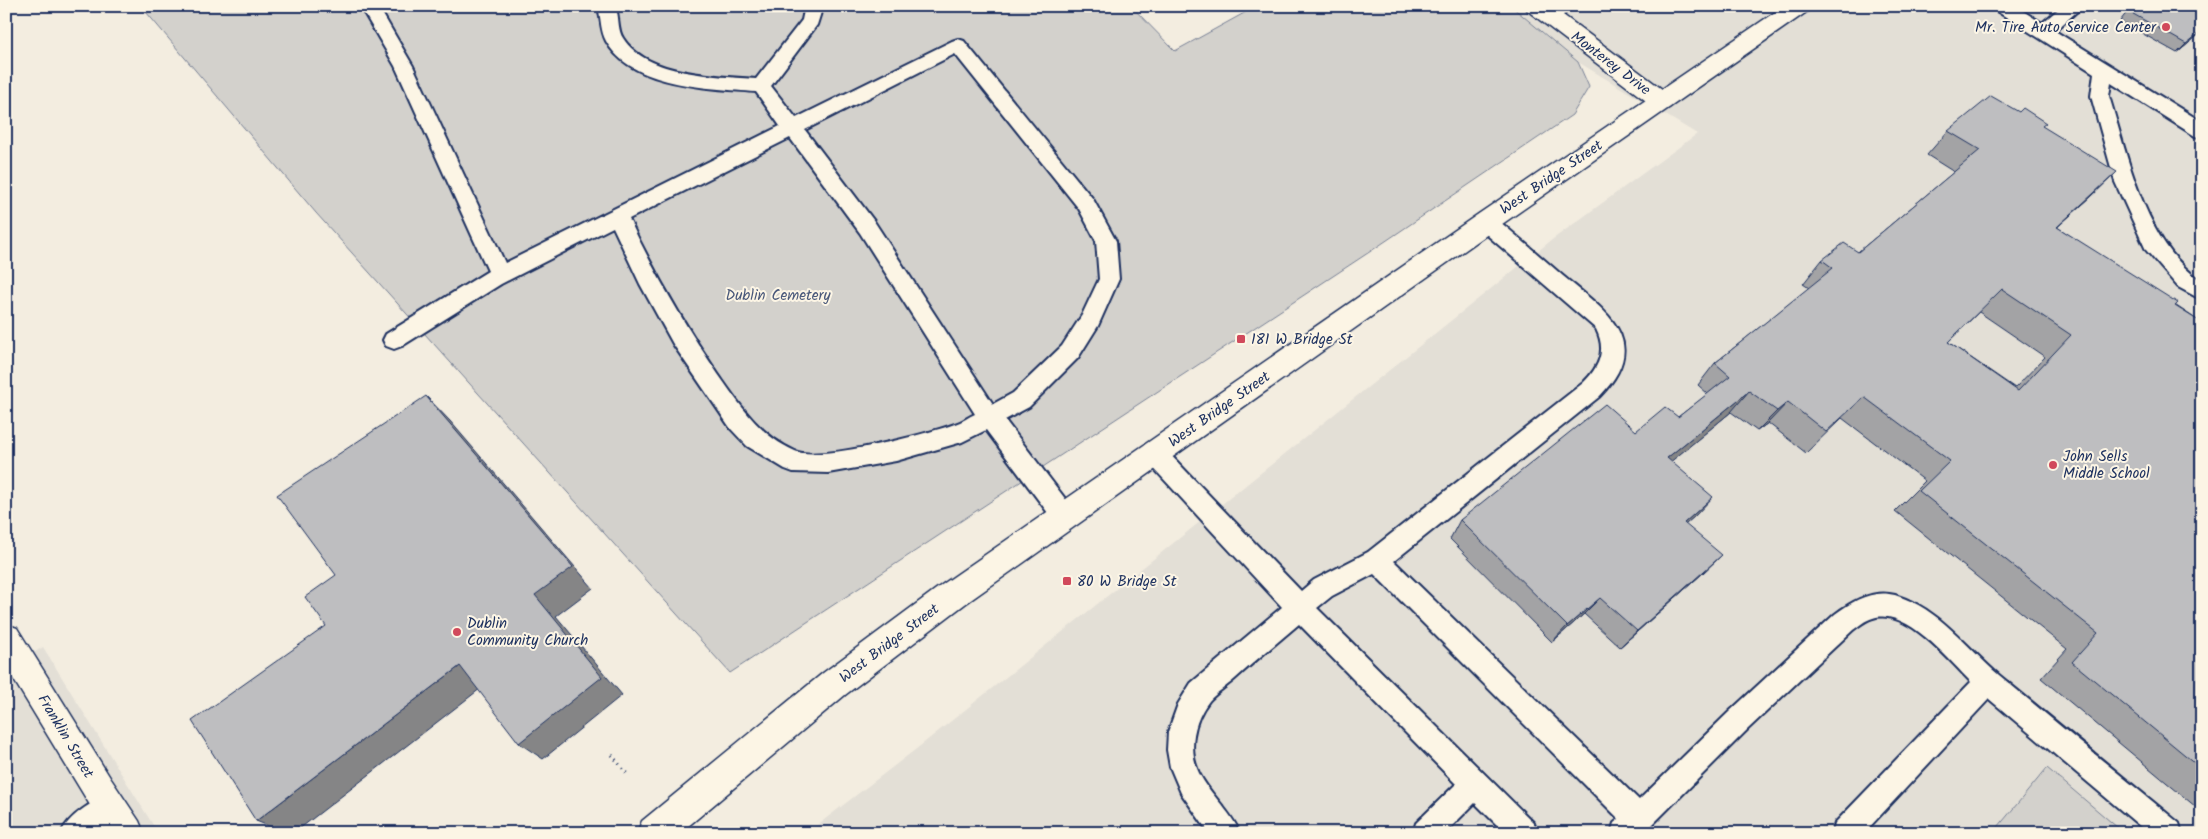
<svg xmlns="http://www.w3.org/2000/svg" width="2208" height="839" font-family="Kalam,sans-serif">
  <rect width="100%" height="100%" fill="#f3ede0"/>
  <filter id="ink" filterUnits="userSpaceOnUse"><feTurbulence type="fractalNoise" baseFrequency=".02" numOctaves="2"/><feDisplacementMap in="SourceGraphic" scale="10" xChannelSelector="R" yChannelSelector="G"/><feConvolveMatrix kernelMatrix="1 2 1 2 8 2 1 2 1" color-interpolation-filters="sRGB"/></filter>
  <g filter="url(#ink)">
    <g fill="#e3dfd6">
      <path d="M1511,6H2202V833H807L920,746L1553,239L1697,134L1578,62Z"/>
      <path d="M43,647L158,833H6V670Z"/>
    </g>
    <g fill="#d3d1cc" stroke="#778095">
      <path d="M141,6H1131L1175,51L1257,6H1511L1578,62L1589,87L1572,115L1371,251L730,673L316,213Z"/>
      <path d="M2047,768L2124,833H1993Z"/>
    </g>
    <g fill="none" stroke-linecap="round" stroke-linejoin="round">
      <defs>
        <g id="lane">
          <path d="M360,6H378L413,66L505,263L780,126L756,92C709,88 631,87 606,41C601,32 601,21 599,11L602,6H621L617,12C619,20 618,31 623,38C647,76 717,76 756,79L802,20L805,6H823L817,25L771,86L796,118L952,41L958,39L964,41L1093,199L1116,241L1119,279L1098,326L1078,358L1029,407L1005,420L1073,509L1077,517L1073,525L1065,528L1057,525L986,430L962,442L896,461L828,473L793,472L785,469L747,446L731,429L673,344L640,284L613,227L501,284L402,346L394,349L386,346L383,340L386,334L488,271L395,66ZM955,54L1079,209L1096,241L1099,279L1082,315L1062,346L1013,393L993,404L874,221L805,130ZM790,138L860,233L975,414C968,417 962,422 955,424C927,434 819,462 795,451C759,435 740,405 718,374C684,324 655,274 629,219Z"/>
          <path d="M1549,6H1571C1565,16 1553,23 1542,20L1539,16Z"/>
          <path d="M1992,6H2015L2042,23L2062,6H2083L2055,31L2202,122V138L2195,136L2111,83L2109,96C2128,157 2145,245 2202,281V300L2178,287L2146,250L2115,182L2091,96L2094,73L1995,10Z"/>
          <path d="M1486,214L1493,216C1517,236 1540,256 1563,276C1606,312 1654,341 1599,397L1394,561L1639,800L1730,711L1835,614C1852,601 1873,589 1895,595C1940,609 1965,646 1999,675C2059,725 2119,774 2179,823L2182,833H2148L1989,699L1864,833H1832L1835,823L1971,682C1950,661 1906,607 1873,618C1865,620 1859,626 1853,630L1748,729L1644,833H1611L1614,823L1619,819L1374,574L1332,596L1317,608L1534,823L1537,833H1505L1475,803L1445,833H1413L1416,823L1456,784L1299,624C1278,642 1256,660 1235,679C1227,686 1216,693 1209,701C1193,721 1188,750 1199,773C1210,795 1231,811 1240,833H1209L1181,793L1170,767L1167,750L1168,732L1178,704L1191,683L1282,607L1147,461L1144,454L1147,447L1155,444L1163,447L1301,591L1314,580L1368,552L1583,383C1599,367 1607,351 1596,329L1479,228L1476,222L1479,216Z"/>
          <path d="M110,794L120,797L123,807L120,817L97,833H61C68,816 93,801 110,794Z"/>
        </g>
        <path id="street" d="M6,624L17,628L111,779L139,821L144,833H107L6,667Z"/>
        <path id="secondary" d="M1525,6H1551L1670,95L1674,101L1670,107L1662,109L1654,107L1528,11Z"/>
        <path id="primary" d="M1784,6H1811L1808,11L1495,229L965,604L845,695L680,833H637L642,821L823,673L943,584L1477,215Z"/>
      </defs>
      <use href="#lane" stroke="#1b2f5e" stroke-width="4"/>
      <use href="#street" stroke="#1b2f5e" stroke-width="3"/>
      <use href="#secondary" stroke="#1b2f5e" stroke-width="3"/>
      <use href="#primary" stroke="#1b2f5e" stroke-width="3"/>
      <path stroke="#1b2f5e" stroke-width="3" stroke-dasharray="1 4.5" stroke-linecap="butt" d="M612,755L628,775"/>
      <use href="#lane" fill="#fcf5e5" fill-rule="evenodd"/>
      <use href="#street" fill="#fcf5e5" fill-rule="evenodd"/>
      <use href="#secondary" fill="#fcf5e5" fill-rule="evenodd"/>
      <use href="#primary" fill="#fcf5e5" fill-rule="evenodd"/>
    </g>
    <g fill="#a3a3a5" stroke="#1b2f5e" fill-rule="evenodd">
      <path d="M2202,6V32L2177,53L2120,21L2128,11Z"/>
      <path d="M2042,127L2092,196L2057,227L2202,323V812L2041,678L2067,649L1895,511L1925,481L1842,418L1806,453L1768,423L1757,431L1731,412L1671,461L1695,516L1685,524L1703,573L1620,647L1584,614L1552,642L1450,539L1460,520L1636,431L1678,417L1708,394L1698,385L1715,363L1809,288L1803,284L1822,260L1858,252L1954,172L1927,155L1948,131ZM1979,312L2045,357L2015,388L1948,342Z"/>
    </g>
    <g fill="#858586" stroke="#1b2f5e">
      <path d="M2202,31V32L2177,53L2186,44Z"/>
      <path d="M2117,172L2092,196L2032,250L2057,227Z"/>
      <path d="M1749,391L1731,412L1651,478L1667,458Z"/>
      <path d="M426,396L450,421L593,588L556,616L622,695L543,759L519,743L535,595Z"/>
      <path d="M1788,402L1768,423L1757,431L1777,411Z"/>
      <path d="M1713,497L1695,516L1666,542L1684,523Z"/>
      <path d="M1722,555L1703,573L1620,647L1637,631Z"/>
      <path d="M1600,598L1584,614L1552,642L1567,626Z"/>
      <path d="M460,666L485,685L294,833H286L256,821Z"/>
    </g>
    <g fill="#bebec0" stroke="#1b2f5e" fill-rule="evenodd">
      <path d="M2134,6H2202V31L2186,44L2128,11Z"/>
      <path d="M1991,96L2019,112L2023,108L2046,123L2042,126L2117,172L2057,227L2178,303L2175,306L2202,323V769L2072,662L2098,633L1919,491L1950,461L1864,397L1826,432L1788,402L1777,411L1749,391L1667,458L1713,497L1684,523L1722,555L1637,631L1600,598L1567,626L1460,520L1605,404L1636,431L1665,407L1678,417L1730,376L1715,363L1833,268L1822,260L1844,243L1858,252L1980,150L1948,131ZM2002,289L2071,335L2018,391L1948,342Z"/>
      <path d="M426,396L573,567L535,595L602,677L519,743L460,666L256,821L192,721L326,626L305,597L336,575L277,495Z"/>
    </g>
  </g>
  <g fill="#d1495b" stroke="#fcf5e5" stroke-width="2">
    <circle cx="2166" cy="27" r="5"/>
    <rect x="1236" y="334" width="10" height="10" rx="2.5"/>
    <circle cx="2053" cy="465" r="5"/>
    <rect x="1062" y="576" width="10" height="10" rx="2.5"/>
    <circle cx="457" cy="632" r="5"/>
  </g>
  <g text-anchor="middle" stroke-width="4" stroke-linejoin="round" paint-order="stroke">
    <g font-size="15" fill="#1b2f5e" stroke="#fcf5e5" text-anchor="start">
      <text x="2156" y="32" text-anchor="end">Mr. Tire Auto Service Center</text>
      <text x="1251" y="344">181 W Bridge St</text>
      <text x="2063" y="461">John Sells<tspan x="2063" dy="17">Middle School</tspan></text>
      <text x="1077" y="586">80 W Bridge St</text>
      <text x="467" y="628">Dublin<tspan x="467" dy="17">Community Church</tspan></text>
    </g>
    <g font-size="15" fill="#1b2f5e" stroke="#fcf5e5">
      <text transform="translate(1611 63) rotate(37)" y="5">Monterey Drive</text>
      <text transform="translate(1551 177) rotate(-34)" y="5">West Bridge Street</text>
      <text transform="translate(1219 409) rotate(-35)" y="5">West Bridge Street</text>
      <text transform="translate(889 643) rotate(-37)" y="5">West Bridge Street</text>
      <text transform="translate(66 736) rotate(59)" y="5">Franklin Street</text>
    </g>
    <g font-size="15" fill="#49587a" stroke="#fcf5e5">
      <text x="778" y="300">Dublin Cemetery</text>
    </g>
  </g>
  <rect width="2208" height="839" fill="none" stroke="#fcf5e5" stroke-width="25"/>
  <rect x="12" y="12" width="2183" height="814" fill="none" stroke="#1b2f5e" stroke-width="2" filter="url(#ink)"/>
</svg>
